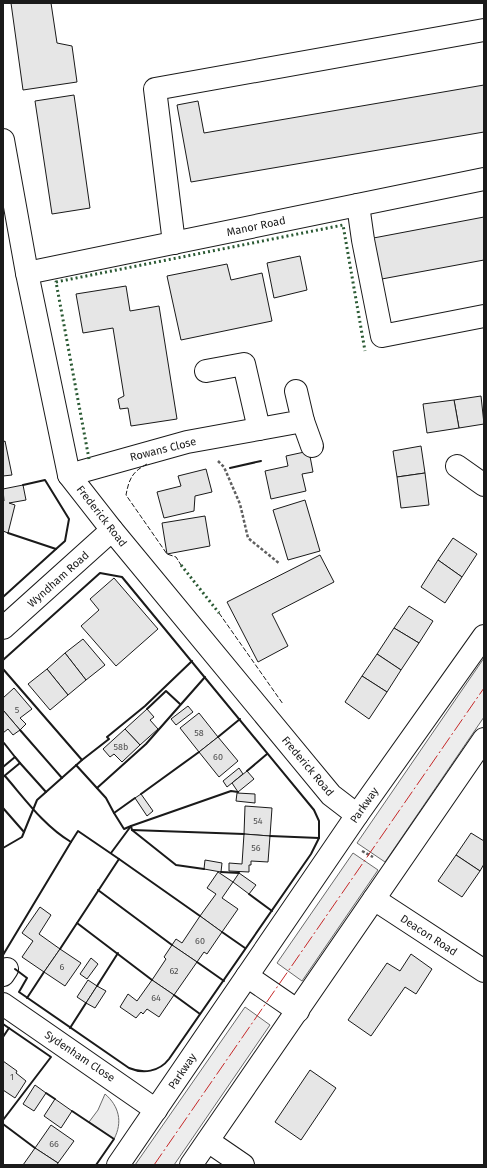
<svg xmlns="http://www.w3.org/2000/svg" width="487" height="1168" font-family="'Fira Sans',sans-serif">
  <rect width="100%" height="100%" fill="#fff"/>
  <g fill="#ededed" stroke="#6a6a6a">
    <path d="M484,658V717L385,862L357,843Z"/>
    <path d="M353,853L378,870L302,981L277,963Z"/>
    <path d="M245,1007L270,1025L174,1165H135Z"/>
    <path d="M105,1094C119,1106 123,1122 114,1139L89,1122L98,1110Z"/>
  </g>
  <g fill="#e6e6e6" stroke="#1a1a1a">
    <path d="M11,3H51L57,43L72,46L77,82L23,90Z"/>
    <path d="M484,85V132L191,182L177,105L198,101L204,133Z"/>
    <path d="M74,95L90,208L52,214L35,101Z"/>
    <path d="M484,217V260L371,281L363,240Z"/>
    <path d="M300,256L307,290L274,298L267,263Z"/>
    <path d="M227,264L231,280L262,273L272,321L181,340L167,276Z"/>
    <path d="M126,286L130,311L159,306L177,419L131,426L128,408L120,409L118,399L124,396L113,328L83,333L76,294Z"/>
    <path d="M481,396L484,424L459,428L454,400Z"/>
    <path d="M454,400L459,428L427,433L423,404Z"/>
    <path d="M5,441L12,475L3,476V442Z"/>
    <path d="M421,446L425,473L397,477L393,451Z"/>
    <path d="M309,451L313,472L302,474L306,491L271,499L265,471L288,466L286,456Z"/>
    <path d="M206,469L212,492L195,496L194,511L164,518L157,492L181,486L178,476Z"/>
    <path d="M425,473L429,505L401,508L397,477Z"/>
    <path d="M23,485L26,500L9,503L15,505L8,533L3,531V501H4L3,489Z"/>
    <path d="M305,500L320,551L288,560L273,510Z"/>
    <path d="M205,516L210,546L167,554L162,523Z"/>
    <path d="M453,538L477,554L462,577L438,560Z"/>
    <path d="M320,555L334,582L272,614L288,646L258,662L227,602Z"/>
    <path d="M438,560L462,577L445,603L421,587Z"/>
    <path d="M114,578L158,629L116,666L81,626L99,610L90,599Z"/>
    <path d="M409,606L433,621L419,643L394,628Z"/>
    <path d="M394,628L419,643L401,670L377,654Z"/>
    <path d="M83,639L105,665L86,680L65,653Z"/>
    <path d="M65,653L86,680L68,695L47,669Z"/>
    <path d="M377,654L401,670L387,692L362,676Z"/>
    <path d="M47,669L68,695L50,710L28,684Z"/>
    <path d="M362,676L387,692L369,719L345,702Z"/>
    <path d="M14,688L32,709L20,718L26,724L20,730L3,710V698Z"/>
    <path d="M188,706L193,712L176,725L171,719Z"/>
    <path d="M147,709L154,717L150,720L158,729L140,745L125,729Z"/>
    <path d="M3,710L20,730L13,735L8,729L3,733Z"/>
    <path d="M199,713L218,737L199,752L180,728Z"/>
    <path d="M125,729L140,745L122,762L114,754L110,757L103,749Z"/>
    <path d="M218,737L238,761L219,777L199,752Z"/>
    <path d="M239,768L243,774L227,787L223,781Z"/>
    <path d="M247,771L254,779L238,792L232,783Z"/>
    <path d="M237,793L255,794V803L236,801Z"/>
    <path d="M141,794L153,811L147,816L135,798Z"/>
    <path d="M245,806L272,808L270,836L244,834Z"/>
    <path d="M471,833L484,841V864L480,871L456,855Z"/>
    <path d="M244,834L270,836L268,862L251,861V865H249V872L229,871V863L242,864Z"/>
    <path d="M456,855L480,871L462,897L438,881Z"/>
    <path d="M205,860L222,863L221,872L204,869Z"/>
    <path d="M218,872L233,882L222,898L238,909L222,932L200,916L216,894L207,888Z"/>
    <path d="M239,873L256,885L249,894L233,882Z"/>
    <path d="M40,907L51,915L39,934L60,949L44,972L22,957L33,941L22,933Z"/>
    <path d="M200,916L222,932L207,954L204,952L197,962L172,945L176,939L182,943Z"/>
    <path d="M172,945L197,962L174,995L152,980L166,959L164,957Z"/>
    <path d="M60,949L81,963L65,986L44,972Z"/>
    <path d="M411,954L432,969L416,994L405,987L371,1036L348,1020L387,963L400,971Z"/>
    <path d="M91,958L98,964L87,979L80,974Z"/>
    <path d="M88,980L97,986L86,1003L77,997Z"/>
    <path d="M152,980L174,995L159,1017L147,1009L143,1014L141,1012L136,1018L120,1007L128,994L137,1001Z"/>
    <path d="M97,986L106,991L95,1008L86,1003Z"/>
    <path d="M3,1061L17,1071L16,1073L26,1081L15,1098L3,1090Z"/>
    <path d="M310,1070L336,1088L301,1140L275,1122Z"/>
    <path d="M35,1085L46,1093L34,1111L23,1104Z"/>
    <path d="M55,1099L72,1111L61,1128L44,1116Z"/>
    <path d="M51,1125L74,1141L58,1163L35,1148Z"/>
    <path d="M35,1148L58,1163L57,1165H23Z"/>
  </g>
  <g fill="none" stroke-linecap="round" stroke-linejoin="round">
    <defs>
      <g id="minor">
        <path d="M3,140L27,273L69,475L112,530L331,795L357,815"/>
        <path d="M358,205L363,240L382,336L484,316"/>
        <path d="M174,243L155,89L484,30"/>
        <path d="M27,273L484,179"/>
        <path d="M206,371L244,364L259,429L303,421L296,391"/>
        <path d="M303,421L312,446"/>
        <path d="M457,466L484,485"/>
        <path d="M69,475L187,442L259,429"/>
        <path d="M3,628L112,530"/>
        <path d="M374,899L484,971"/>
        <path d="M3,975L7,969"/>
        <path d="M247,976L298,1011"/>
        <path d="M3,1004L156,1110"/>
        <path d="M208,1141L243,1165"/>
        <path d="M118,1165L357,815L484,636"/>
        <path d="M191,1165L484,739"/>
      </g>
    </defs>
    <use href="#minor" stroke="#1a1a1a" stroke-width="24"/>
    <g stroke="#5f5f5f" stroke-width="2.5" stroke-dasharray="3 2" stroke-linecap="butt">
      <path d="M218,461L224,467L240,504L248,538L280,564"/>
      <path d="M362,851L373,857"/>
    </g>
    <use href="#minor" stroke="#fff" stroke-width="22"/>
    <g stroke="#2b5a34" stroke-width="3" stroke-dasharray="2 3" stroke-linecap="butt">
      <path d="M89,459L56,282L343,225L365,351"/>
      <path d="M181,565L219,613"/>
    </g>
    <g stroke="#1a1a1a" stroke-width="1" stroke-dasharray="5 2" stroke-linecap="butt">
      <path d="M147,464C132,472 129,479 126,495L167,554L176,557L181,565"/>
      <path d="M219,613L283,704"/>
    </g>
    <g stroke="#1a1a1a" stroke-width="2">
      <path d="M230,468L261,461"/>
      <path d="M8,533L56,549L65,541L69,519L45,480L23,485"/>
      <path d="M3,597L56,549"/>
      <path d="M3,660L100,573L122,577L314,810L319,821V838L270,836"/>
      <path d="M3,669L82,760"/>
      <path d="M147,709L166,691L180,704"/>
      <path d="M20,730L62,778"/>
      <path d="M218,737L240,719"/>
      <path d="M4,743L15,757"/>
      <path d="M76,765L106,798L114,813L124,829L131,826L132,830L176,865L204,869"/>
      <path d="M3,767L15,757L20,763"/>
      <path d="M247,771L267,754"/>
      <path d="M3,777L20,763L46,792"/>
      <path d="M97,788L146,744L205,677"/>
      <path d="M141,794L199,752"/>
      <path d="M3,808L24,832"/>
      <path d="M114,813L135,798"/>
      <path d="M132,830L244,834"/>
      <path d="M71,842L78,831L119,859L200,916"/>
      <path d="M3,848L22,837L37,800L82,760L109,739L107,737L145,706L192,661"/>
      <path d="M111,853L131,826L231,791L238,792"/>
      <path d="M221,872L239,873"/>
      <path d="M98,890L172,945"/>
      <path d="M249,894L272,911"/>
      <path d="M77,923L152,980"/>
      <path d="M222,932L245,948"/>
      <path d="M60,949L119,859"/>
      <path d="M3,955L71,842C44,826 25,799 5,776"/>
      <path d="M197,962L224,981"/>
      <path d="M15,969L27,978L19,992L129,1068C143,1074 159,1072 169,1059L311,854L319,838"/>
      <path d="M97,986L118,953"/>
      <path d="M174,995L200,1014"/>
      <path d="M27,998L44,972"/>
      <path d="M3,1024L51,1057L3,1120"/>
      <path d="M70,1028L86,1003"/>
      <path d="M3,1037L9,1028"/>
      <path d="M46,1093L55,1099"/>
      <path d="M72,1111L114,1139L96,1165"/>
      <path d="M3,1124L35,1148"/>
    </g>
    <path stroke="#c62828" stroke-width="1" stroke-dasharray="14 3 2 3" stroke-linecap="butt" d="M154,1165L484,688"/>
  </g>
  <g text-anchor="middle" stroke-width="3" stroke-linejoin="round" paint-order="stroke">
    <g font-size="9" fill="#4d4d4d">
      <text x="17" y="713">5</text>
      <text x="199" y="736">58</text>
      <text x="121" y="750">58b</text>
      <text x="218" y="760">60</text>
      <text x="258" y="824">54</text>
      <text x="256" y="851">56</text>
      <text x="200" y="944">60</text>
      <text x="62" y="970">6</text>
      <text x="174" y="974">62</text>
      <text x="156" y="1001">64</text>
      <text x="12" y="1080">1</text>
      <text x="54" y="1147">66</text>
    </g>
    <g font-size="11" fill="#1a1a1a" stroke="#fff">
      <text transform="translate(256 226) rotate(-12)" y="4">Manor Road</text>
      <text transform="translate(163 449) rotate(-14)" y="4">Rowans Close</text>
      <text transform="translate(102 516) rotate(52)" y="4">Frederick Road</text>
      <text transform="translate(58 579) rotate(-42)" y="4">Wyndham Road</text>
      <text transform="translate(308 766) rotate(50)" y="4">Frederick Road</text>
      <text transform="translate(364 805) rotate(-55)" y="4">Parkway</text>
      <text transform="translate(429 935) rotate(33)" y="4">Deacon Road</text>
      <text transform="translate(80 1056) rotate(34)" y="4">Sydenham Close</text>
      <text transform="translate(182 1071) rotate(-56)" y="4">Parkway</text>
    </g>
  </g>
  <rect width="487" height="1168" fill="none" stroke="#1a1a1a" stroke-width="8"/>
</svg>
